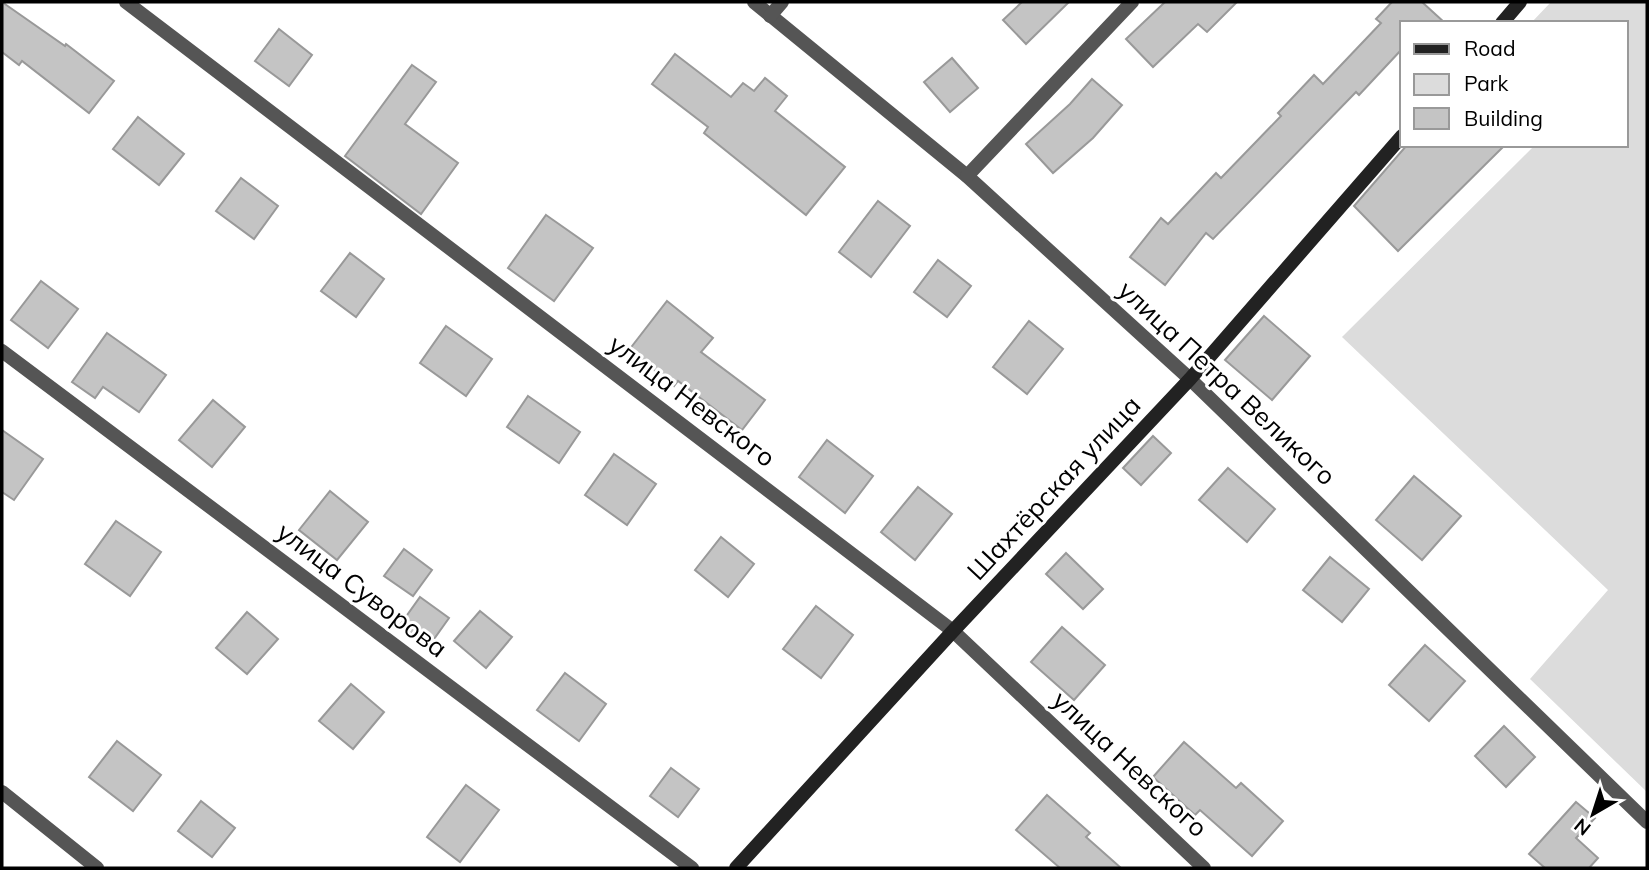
<svg xmlns="http://www.w3.org/2000/svg" width="1649" height="870" font-family="Mulish,sans-serif">
  <rect width="100%" height="100%" fill="#fff"/>
  <path fill="#dcdcdc" d="M1551,2H1647V792L1530,679L1608,590L1342,337L1535,145H1626V23H1531Z"/>
  <g fill="#c4c4c4" stroke="#999" stroke-width="2">
    <path d="M2,2L65,46L66,44L114,81L89,113L22,61L19,65L2,52Z"/>
    <path d="M1022,2H1069L1026,44L1003,20Z"/>
    <path d="M1165,2H1237L1207,32L1198,24L1153,67L1126,39Z"/>
    <path d="M1392,2H1422L1445,23H1402V49L1359,95L1356,92L1213,239L1206,233L1165,285L1130,257L1161,218L1168,224L1216,173L1221,178L1281,116L1278,113L1314,75L1323,84L1381,23L1376,19Z"/>
    <path d="M279,29L312,55L289,86L255,61Z"/>
    <path d="M675,54L731,97L743,83L754,91L765,78L787,96L775,111L845,167L806,215L704,133L708,127L652,84Z"/>
    <path d="M952,58L978,88L950,112L924,82Z"/>
    <path d="M412,65L436,82L405,124L458,163L421,214L345,156Z"/>
    <path d="M1092,79L1122,105L1093,138L1053,173L1026,144L1070,104Z"/>
    <path d="M138,117L184,154L159,185L113,149Z"/>
    <path d="M1407,145H1505L1398,251L1354,206Z"/>
    <path d="M241,178L278,206L254,239L216,211Z"/>
    <path d="M878,201L910,226L871,277L839,252Z"/>
    <path d="M546,215L593,248L554,301L508,268Z"/>
    <path d="M350,253L384,279L356,317L321,291Z"/>
    <path d="M938,260L971,286L947,317L914,292Z"/>
    <path d="M41,281L78,309L48,348L11,320Z"/>
    <path d="M667,301L713,338L701,352L765,400L742,430L678,381L674,386L629,350Z"/>
    <path d="M1264,316L1310,356L1272,400L1225,360Z"/>
    <path d="M1029,321L1063,349L1027,394L993,367Z"/>
    <path d="M446,326L492,359L466,396L420,363Z"/>
    <path d="M107,333L166,375L139,412L103,387L95,398L72,382Z"/>
    <path d="M528,396L580,432L559,463L507,427Z"/>
    <path d="M213,400L245,427L212,467L179,440Z"/>
    <path d="M2,430L43,459L14,500L2,492Z"/>
    <path d="M1153,436L1171,453L1141,485L1123,468Z"/>
    <path d="M827,440L873,476L845,513L799,477Z"/>
    <path d="M614,454L656,484L627,525L585,495Z"/>
    <path d="M1228,468L1275,509L1247,542L1199,500Z"/>
    <path d="M1414,476L1461,516L1422,560L1376,520Z"/>
    <path d="M918,487L952,514L915,560L881,532Z"/>
    <path d="M330,491L368,522L337,560L299,530Z"/>
    <path d="M116,521L161,552L130,596L85,564Z"/>
    <path d="M721,537L754,564L728,597L695,570Z"/>
    <path d="M404,549L432,570L413,596L384,576Z"/>
    <path d="M1066,553L1103,589L1083,609L1046,574Z"/>
    <path d="M1330,557L1369,589L1342,622L1303,590Z"/>
    <path d="M420,597L449,618L429,646L400,625Z"/>
    <path d="M816,606L853,635L821,678L783,649Z"/>
    <path d="M480,611L512,637L486,668L454,641Z"/>
    <path d="M247,612L278,639L247,674L216,648Z"/>
    <path d="M1062,627L1105,665L1074,700L1031,662Z"/>
    <path d="M1425,645L1465,681L1429,721L1389,685Z"/>
    <path d="M565,673L606,704L579,741L537,710Z"/>
    <path d="M351,684L384,712L353,749L319,721Z"/>
    <path d="M1504,726L1535,757L1506,787L1475,756Z"/>
    <path d="M117,741L161,775L133,811L89,777Z"/>
    <path d="M1184,742L1236,788L1241,783L1283,821L1252,856L1200,810L1195,815L1153,777Z"/>
    <path d="M671,768L699,789L678,817L650,796Z"/>
    <path d="M466,785L499,810L460,862L427,837Z"/>
    <path d="M1047,795L1090,833L1086,837L1121,868H1060L1016,830Z"/>
    <path d="M201,801L235,828L212,857L178,831Z"/>
    <path d="M1576,802L1595,818L1576,838L1598,858L1589,868H1545L1529,854Z"/>
  </g>
  <g fill="none" stroke-linecap="round" stroke-linejoin="round">
    <g stroke="#555" stroke-width="14">
      <path d="M126,2L953,631L1204,868"/>
      <path d="M754,2L967,176L1190,379L1647,822"/>
      <path d="M770,16L782,2"/>
      <path d="M967,176L1132,2"/>
      <path d="M2,351L692,868"/>
      <path d="M2,792L97,868"/>
    </g>
    <g stroke="#222" stroke-width="14">
      <path d="M1502,23L1520,2"/>
      <path d="M736,868L953,631L1190,379L1402,136"/>
    </g>
  </g>
  <g text-anchor="middle" stroke-width="6" stroke-linejoin="round" paint-order="stroke">
    <g font-size="26" fill="#000" stroke="#fff">
      <text transform="translate(1227 383) rotate(43)" y="9">улица Петра Великого</text>
      <text transform="translate(692 401) rotate(37)" y="9">улица Невского</text>
      <text transform="translate(1054 488) rotate(-47)" y="9">Шахтёрская улица</text>
      <text transform="translate(362 590) rotate(37)" y="9">улица Суворова</text>
      <text transform="translate(1130 764) rotate(43)" y="9">улица Невского</text>
    </g>
  </g>
  <rect width="1649" height="870" fill="none" stroke="#000000" stroke-width="7"/>
  <rect x="1400" y="21" width="228" height="126" fill="#ffffff" stroke="#999999" stroke-width="2"/>
  <rect x="1414" y="44" width="35" height="10" fill="#222222" stroke="#999999" stroke-width="2"/>
  <text x="1464" y="56" font-size="21" fill="#000000">Road</text>
  <rect x="1414" y="74" width="35" height="21" fill="#dcdcdc" stroke="#999999" stroke-width="2"/>
  <text x="1464" y="91" font-size="21" fill="#000000">Park</text>
  <rect x="1414" y="108" width="35" height="21" fill="#c4c4c4" stroke="#999999" stroke-width="2"/>
  <text x="1464" y="126" font-size="21" fill="#000000">Building</text>
  <g transform="translate(1593 814) rotate(219)" stroke="#ffffff" stroke-width="5" paint-order="stroke">
  <path d="M0-5L12 26L0 18L-12 26Z" fill="#000000"/>
  <text y="-10" font-size="19" font-weight="bold" text-anchor="middle" fill="#000000">N</text>
  </g>
</svg>
